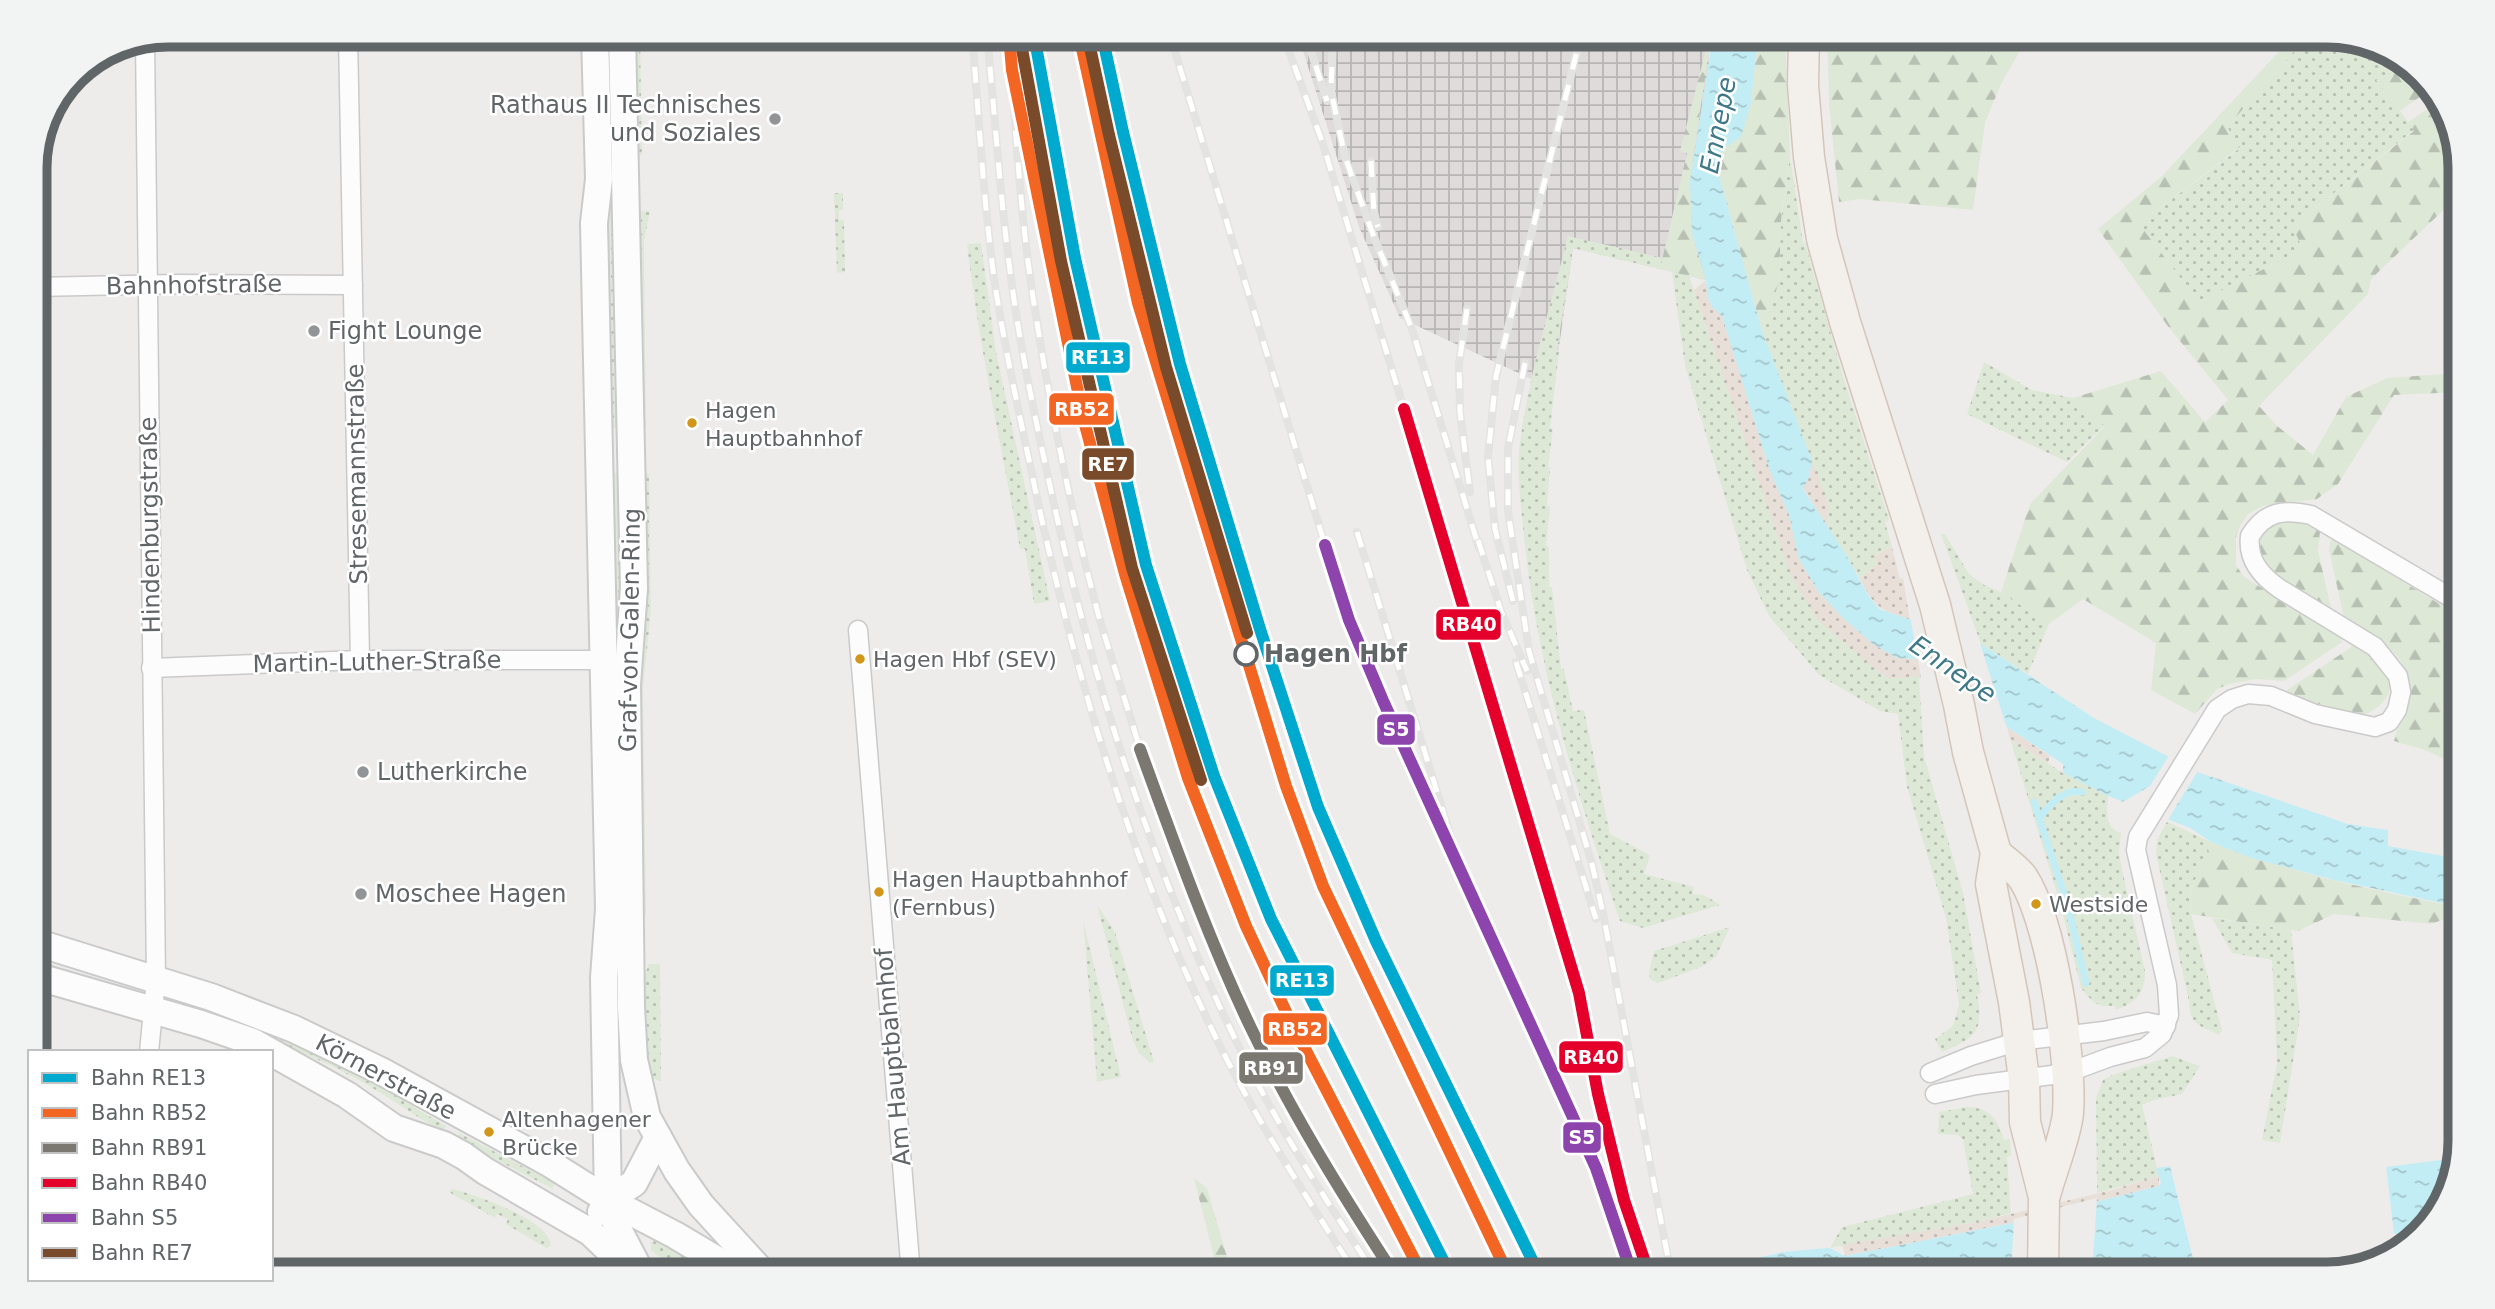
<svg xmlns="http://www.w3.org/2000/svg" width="2495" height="1309" font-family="'DejaVu Sans',sans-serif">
  <defs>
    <pattern id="industrial-grid" width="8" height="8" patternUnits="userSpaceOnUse" patternTransform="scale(1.75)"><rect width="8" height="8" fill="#dedbda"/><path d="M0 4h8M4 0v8" fill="none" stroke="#b7b5b5"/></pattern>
    <pattern id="grass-dots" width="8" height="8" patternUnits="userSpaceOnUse" patternTransform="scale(1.75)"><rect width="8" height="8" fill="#dee8d7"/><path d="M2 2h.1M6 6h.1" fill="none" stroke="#b7c0b2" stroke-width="1.8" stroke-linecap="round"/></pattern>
    <pattern id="forest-firs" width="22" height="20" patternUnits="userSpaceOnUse" patternTransform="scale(1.75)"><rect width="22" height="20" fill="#dee8d7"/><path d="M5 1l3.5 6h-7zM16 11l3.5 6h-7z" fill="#b7c0b2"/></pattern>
    <pattern id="sand-dots" width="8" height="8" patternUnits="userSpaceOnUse" patternTransform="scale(1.75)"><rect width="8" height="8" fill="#e8dfd8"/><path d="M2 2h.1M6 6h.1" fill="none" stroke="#bfb8b3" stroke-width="1.8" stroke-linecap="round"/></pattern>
    <pattern id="water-ripples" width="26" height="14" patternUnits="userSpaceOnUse" patternTransform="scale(1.75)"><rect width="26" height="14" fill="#c3edf4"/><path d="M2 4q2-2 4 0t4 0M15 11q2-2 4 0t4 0" fill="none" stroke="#a2c4c9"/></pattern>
  </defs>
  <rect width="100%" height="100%" fill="#eeecea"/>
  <path fill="url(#industrial-grid)" d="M1298,35H1713L1709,50L1706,280L1573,248L1553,389L1400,318L1359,227Z"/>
  <g fill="url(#grass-dots)">
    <path d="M633,35H640L642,155H639V148H636Z"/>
    <path d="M2303,35H2326L2386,49L2404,65L2377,80L2414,130L2292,226L2303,249L2199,302L2139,224L2240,148L2227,127L2295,50Z"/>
    <path d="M1790,156L1803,242L1805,243L1843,376L1889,520L1885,522L1892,547L1875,555L1878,564L1860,579L1845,553L1827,526L1828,506L1762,331L1779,282L1781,221Z"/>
    <path d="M834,193H843V210H839V220H844L845,272L837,273Z"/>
    <path d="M606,201H615L619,428H610Z"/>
    <path d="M637,211H650L644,241L646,428H642Z"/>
    <path d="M1568,236L1663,258L1660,269L1573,248L1557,350L1559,352L1550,428L1553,429L1548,467H1550L1547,506L1550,507L1546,545L1549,547V587H1552L1561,669H1564L1573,711L1584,710L1610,834L1650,855L1644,874L1694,887L1692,894L1704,895L1720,905L1643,928L1620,921C1578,797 1537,668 1524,537C1521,506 1516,473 1520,442C1529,373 1551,304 1568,236Z"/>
    <path d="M981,243L996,352L1050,601L1034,604L1025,549H1020C1002,448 979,347 967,244Z"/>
    <path d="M1672,272L1689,276L1738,418L1919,678L1924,756L1963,893L1981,993L1977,994C1984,1033 1976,1037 1942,1052L1935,1039L1953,1026L1959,1004L1946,918L1907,787L1898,714L1880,711L1819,675L1769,616L1747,570L1685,366Z"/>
    <path d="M1984,362L2032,390L2073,398L2105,425L2067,462L1967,414Z"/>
    <path d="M611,473H620L624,597L617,651H614Z"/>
    <path d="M644,473L649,474L651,611L643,687L646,915H643L639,663L646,615Z"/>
    <path d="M1941,534H1945L1969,574L1984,585L2001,592L2049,624L2028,674L1981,644Z"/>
    <path d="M2010,739L2063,773L2108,796C2107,811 2104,828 2121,833L2119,852L2121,865L2145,971C2146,992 2136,1003 2116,1010L2115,1006H2102L2093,1002L2081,988L2060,903Z"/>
    <path d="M2168,822L2211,842L2192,887L2191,914L2222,1030L2219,1035C2199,1025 2190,1026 2189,1001L2156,854L2157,840L2166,823Z"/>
    <path d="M1097,905L1115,932L1154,1062L1150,1063L1139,1053L1133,1041Z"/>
    <path d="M2212,918L2291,930L2300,1017L2280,1143L2262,1140L2277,1063L2272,960L2232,953Z"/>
    <path d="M1083,920L1121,1077L1097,1082Z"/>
    <path d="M1730,927L1716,957L1701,967L1658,983L1650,979L1649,972L1654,951Z"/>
    <path d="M649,964H660L661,1081L651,1078C645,1051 637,989 649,964Z"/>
    <path d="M213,1010C268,1030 322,1052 372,1081C397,1095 420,1112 446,1126L443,1131C412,1115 385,1094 355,1078C309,1054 260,1034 211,1015Z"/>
    <path d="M2172,1056L2200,1066L2182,1094L2154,1100L2142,1105L2159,1176L2097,1193L2096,1098L2103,1080L2112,1075Z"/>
    <path d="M1968,1107C1990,1107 1999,1121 2004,1140L2010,1139L2011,1156L2007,1157L2011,1213L1977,1222L1830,1248L1842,1227L1973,1194L1963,1140L1958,1135L1938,1134L1939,1112Z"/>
    <path d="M459,1133L554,1183L553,1189L456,1139Z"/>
    <path d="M452,1189C474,1194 552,1221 551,1246L546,1248L506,1224L508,1219L497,1214L495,1218L452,1194L449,1191Z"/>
    <path d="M659,1240L719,1274C695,1274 669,1267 651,1250V1242Z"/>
    <path d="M2194,1262L2197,1274H2103Z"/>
  </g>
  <g fill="url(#forest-firs)">
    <path d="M1758,35H1785L1790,156L1781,221L1779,282L1762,331L1717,168L1724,148L1751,103Z"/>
    <path d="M1827,35H2029L2000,86L1985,123L1973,210L1860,199L1839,202L1829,104Z"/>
    <path d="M2292,35H2303L2295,50L2227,127L2240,147L2139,224L2199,302L2303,249L2292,226L2414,131L2408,122L2440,101L2460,160V188H2453L2454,200L2371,279L2368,294L2259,406L2276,425L2313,455L2346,397L2387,378L2460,373V392L2394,395L2338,484L2317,499L2263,506L2248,514L2240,526L2236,538V565L2243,576L2282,601L2339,632L2342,642L2284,681L2256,679L2229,684L2217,689L2195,714L2151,690L2156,643L2083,599L2049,624L2001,592L2030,504L2105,426L2073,398L2161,371L2205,422L2228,400L2167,325L2098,229L2162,176L2289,41Z"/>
    <path d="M1706,49L1709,50L1690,181L1692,233L1706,280L1660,269L1687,153L1680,151Z"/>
    <path d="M2404,65L2431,89L2400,111L2376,80Z"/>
    <path d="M2295,520L2320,531L2318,551L2332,612C2309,598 2241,569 2261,534C2268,521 2282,521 2295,520Z"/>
    <path d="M2331,538L2438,603L2460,608V766L2425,750L2394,741C2399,722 2408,701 2408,682C2407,651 2366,632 2344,618L2329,550Z"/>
    <path d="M2353,642C2361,646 2371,651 2378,657C2403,680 2388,710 2358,716L2287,694V690L2350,648Z"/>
    <path d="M2211,842C2289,873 2371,890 2453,906L2451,916L2432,924L2334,914L2298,931L2191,914L2192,887Z"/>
    <path d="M1194,1178L1207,1188L1232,1274H1218Z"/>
  </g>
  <g fill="url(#sand-dots)">
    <path d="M1706,280C1707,296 1709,305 1722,315L1770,471L1789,515L1799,559L1817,591L1843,618L1873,644L1897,658L1918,659L1921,679L1914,675L1906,678H1888L1872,667L1817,619L1791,577L1694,290Z"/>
    <path d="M1812,461L1829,506L1827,526L1803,488L1809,477Z"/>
    <path d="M1892,547L1900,579L1903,578L1910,620C1880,609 1875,609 1860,579L1878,564L1874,556Z"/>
    <path d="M2007,727L2050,756L2048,763L2010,739Z"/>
    <path d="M2159,1176V1186L2012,1223L1845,1256L1842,1245L1977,1222L2112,1190Z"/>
  </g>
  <g fill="url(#water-ripples)">
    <path d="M1713,35H1758L1751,103L1741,137L1724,148L1717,168L1762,331L1812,461L1809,477L1803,489L1845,553L1868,595L1879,609L1981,644L2094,718L2200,773L2348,824L2388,830V846L2460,859V907L2334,880L2251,858L2211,842L2190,828L2108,796L2063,773V764L2007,727L1918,659L1897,658L1873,644L1843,618L1818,591L1799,559L1789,515L1770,471L1722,316L1712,307L1707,296L1706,280L1692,233L1690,181Z"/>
    <path d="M2456,1158L2446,1200L2416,1231L2394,1234L2386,1167Z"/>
    <path d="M2170,1166L2194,1262L2103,1274H1596L1687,1259L1735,1263L1783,1252L1815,1249L1830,1248L1845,1256L2012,1223L2159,1186L2161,1183L2156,1168Z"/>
  </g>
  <g fill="#eeecea">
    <path d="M1910,616L1979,640L2008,732L1919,664Z"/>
    <path d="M2170,754L2199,769L2166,823L2121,803L2150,786Z"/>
    <path d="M2383,1167H2386L2394,1238L2391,1235Z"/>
    <path d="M2175,1186H2178L2198,1261L2195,1265Z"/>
    <path d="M2097,1198L2092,1274H2011L2014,1219Z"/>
    <path d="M1687,1259L1714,1260L1718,1274H1601Z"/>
  </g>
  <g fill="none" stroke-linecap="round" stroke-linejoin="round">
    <g stroke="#c3edf4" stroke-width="7">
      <path d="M2034,802L2068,906L2086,983"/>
      <path d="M2040,817C2051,804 2063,788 2082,792"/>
    </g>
    <defs>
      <g id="street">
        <path d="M348,35L360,660"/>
        <path d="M145,40L156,980L149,1052"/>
        <path d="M35,287L176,284L353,285"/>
        <path d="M858,630L911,1274"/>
        <path d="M151,668L360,660H604"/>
        <path d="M1930,1073L1971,1056L2019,1041L2104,1031L2147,1022L2166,1026"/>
        <path d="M1935,1094L1976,1085L2067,1073L2110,1057L2145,1048L2162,1034L2169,1015L2167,985L2136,850L2138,837L2217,709L2232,699L2248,694L2271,696L2315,714L2375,727L2389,722L2397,710L2401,692L2398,676L2375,647L2280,589C2261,576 2247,560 2250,536C2265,511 2284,509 2311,515L2460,603"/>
      </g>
      <g id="secondary">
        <path d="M595,35L599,179L594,223L609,909L604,978L608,1200L618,1229L640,1271"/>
        <path d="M622,35L634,588L627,685L631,1007L634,1060L647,1117L677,1171L701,1205L764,1274"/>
        <path d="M35,942L211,997L294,1029L381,1071L549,1163L608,1200L675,1235L722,1263L754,1274"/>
        <path d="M35,976L201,1024L253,1042L347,1095L394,1128L444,1145L464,1156L485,1171L590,1232L616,1257L638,1270"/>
        <path d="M601,1212L608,1200L634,1183L658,1137"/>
      </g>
      <g id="primary">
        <path d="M1804,35L1803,85L1809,157L1822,239L1845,322L1935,605L1959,705L1968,752L1996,853L1991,884L2014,1002L2024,1079L2025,1122L2044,1197L2043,1274"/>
        <path d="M1996,853C2004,861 2017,869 2023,878C2052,923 2072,1059 2068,1113C2066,1136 2051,1172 2045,1195"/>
      </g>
    </defs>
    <use href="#street" stroke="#cbcaca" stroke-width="21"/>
    <use href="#secondary" stroke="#cacaca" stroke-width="30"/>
    <use href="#primary" stroke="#d4c5ba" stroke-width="33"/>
    <use href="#street" stroke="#fcfcfc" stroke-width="18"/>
    <use href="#secondary" stroke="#fcfcfc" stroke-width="26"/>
    <use href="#primary" stroke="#f3efea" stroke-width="30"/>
    <defs>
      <g id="rail">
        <path d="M972,35C979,116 983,198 994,278C1003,339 1016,399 1029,460C1070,659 1128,858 1218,1042C1258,1123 1307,1198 1356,1274"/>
        <path d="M987,35C995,116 1000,198 1011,278C1020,348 1035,417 1050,486C1094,688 1157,886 1251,1071C1287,1141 1331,1208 1375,1274"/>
        <path d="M1008,35C1016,126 1020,219 1035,310C1051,413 1072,516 1099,617C1112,661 1127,705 1140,749"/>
        <path d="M1170,35L1325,545"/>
        <path d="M1283,35L1322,141L1404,409"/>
        <path d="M1306,35L1327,101"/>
        <path d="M1333,35L1331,91L1345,157L1374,237L1412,329L1479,548"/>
        <path d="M1371,161L1374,213L1378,227"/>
        <path d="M1467,309L1459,364L1460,412L1470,492"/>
        <path d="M1525,363L1508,448V511L1529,651L1592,864L1603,913L1671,1274"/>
        <path d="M1357,532L1450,834L1486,926"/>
        <path d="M1478,540L1501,611L1527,671"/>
        <path d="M1513,601L1495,529L1488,457L1496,376L1581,35"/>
        <path d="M1516,662L1596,919"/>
      </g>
    </defs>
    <use href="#rail" stroke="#e3e3e2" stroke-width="8"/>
    <use href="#rail" stroke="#fff" stroke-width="5" stroke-dasharray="16" stroke-linecap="butt"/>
    <defs>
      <g id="rail-1">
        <path d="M1034,35L1075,258L1146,565L1214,776L1271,919L1450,1274"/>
        <path d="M1102,35L1123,132L1180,364L1260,629L1318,807L1376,941L1539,1274"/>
      </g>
      <g id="rail-2">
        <path d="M1009,35L1012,70L1084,421L1125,574L1188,778L1246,926L1288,1016L1422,1274"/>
        <path d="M1079,35L1138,303L1286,786L1323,886L1508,1274"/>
      </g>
      <path id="rail-3" d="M1140,749C1174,842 1207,936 1250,1026C1291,1112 1342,1194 1394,1274"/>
      <path id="rail-4" d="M1404,409L1579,993L1598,1094L1624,1200L1649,1274"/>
      <path id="rail-5" d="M1325,545L1349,620L1384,703L1596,1168L1632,1274"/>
      <g id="rail-6">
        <path d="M1020,38L1061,261L1132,568L1201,780"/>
        <path d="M1088,38L1109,135L1166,367L1247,633"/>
      </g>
    </defs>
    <use href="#rail-1" stroke="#fff" stroke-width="18"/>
    <use href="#rail-2" stroke="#fff" stroke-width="18"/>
    <use href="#rail-3" stroke="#fff" stroke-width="18"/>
    <use href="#rail-4" stroke="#fff" stroke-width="18"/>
    <use href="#rail-5" stroke="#fff" stroke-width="18"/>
    <use href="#rail-6" stroke="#fff" stroke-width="18"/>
    <use href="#rail-1" stroke="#00a9ce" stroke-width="12"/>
    <use href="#rail-2" stroke="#f26522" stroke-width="12"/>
    <use href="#rail-3" stroke="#7b7872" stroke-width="12"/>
    <use href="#rail-4" stroke="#e4002b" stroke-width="12"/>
    <use href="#rail-5" stroke="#8e44ad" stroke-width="12"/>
    <use href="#rail-6" stroke="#7a4b2a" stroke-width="12"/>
  </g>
  <g fill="#929495" stroke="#fff" stroke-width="2.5">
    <circle cx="775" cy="119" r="7"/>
    <circle cx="314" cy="331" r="7"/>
    <circle cx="363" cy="772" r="7"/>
    <circle cx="361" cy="894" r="7"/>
  </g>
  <g fill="#d1961a" stroke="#fff" stroke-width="2.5">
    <circle cx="692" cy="423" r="6"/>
    <circle cx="860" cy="659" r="6"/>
    <circle cx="879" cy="892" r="6"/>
    <circle cx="2036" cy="904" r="6"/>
    <circle cx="489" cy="1132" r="6"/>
  </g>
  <circle fill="#fff" stroke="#606567" stroke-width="3.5" cx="1246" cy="654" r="11"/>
  <g text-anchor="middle" stroke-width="5" stroke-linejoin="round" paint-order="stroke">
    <g font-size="22" fill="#606567" stroke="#fff" text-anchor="start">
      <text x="705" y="418">Hagen<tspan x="705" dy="28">Hauptbahnhof</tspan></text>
      <text x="873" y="667">Hagen Hbf (SEV)</text>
      <text x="892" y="887">Hagen Hauptbahnhof<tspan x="892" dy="28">(Fernbus)</tspan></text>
      <text x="2049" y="912">Westside</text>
      <text x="502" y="1127">Altenhagener<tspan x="502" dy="28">Brücke</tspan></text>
    </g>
    <g font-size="24" fill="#606567" stroke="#fff" text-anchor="start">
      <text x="761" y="113" text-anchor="end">Rathaus II Technisches<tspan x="761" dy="28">und Soziales</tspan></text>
      <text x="328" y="339">Fight Lounge</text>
      <text x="377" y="780">Lutherkirche</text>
      <text x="375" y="902">Moschee Hagen</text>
    </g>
    <g font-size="24" fill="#606567" stroke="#fff">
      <text transform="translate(194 285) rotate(-1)" y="8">Bahnhofstraße</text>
      <text transform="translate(357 474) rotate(-91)" y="8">Stresemannstraße</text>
      <text transform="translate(150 525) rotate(-91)" y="8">Hindenburgstraße</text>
      <text transform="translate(630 630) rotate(-89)" y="8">Graf-von-Galen-Ring</text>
      <text transform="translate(377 662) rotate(-1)" y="8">Martin-Luther-Straße</text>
      <text transform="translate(893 1057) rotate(-95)" y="8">Am Hauptbahnhof</text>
      <text transform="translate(386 1077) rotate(28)" y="8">Körnerstraße</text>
    </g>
    <g font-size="24" font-weight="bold" fill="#606567" stroke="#fff" text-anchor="start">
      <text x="1264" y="662">Hagen Hbf</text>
    </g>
    <g font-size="26" font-style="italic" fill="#3f7988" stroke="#fff">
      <text transform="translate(1718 125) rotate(-79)" y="9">Ennepe</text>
      <text transform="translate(1953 669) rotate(34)" y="9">Ennepe</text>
    </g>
  </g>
  <path d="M0 0H2495V1309H0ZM168 47H2327A121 121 0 0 1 2448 168V1141A121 121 0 0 1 2327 1262H168A121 121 0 0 1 47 1141V168A121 121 0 0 1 168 47Z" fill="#f2f3f3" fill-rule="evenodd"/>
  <path fill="none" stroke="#606567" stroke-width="9" d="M168 47H2327A121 121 0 0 1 2448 168V1141A121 121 0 0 1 2327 1262H168A121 121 0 0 1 47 1141V168A121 121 0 0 1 168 47Z"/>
  <g stroke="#fff" stroke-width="2.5">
    <rect x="1065" y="341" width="66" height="33" rx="7" fill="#00a9ce"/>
    <rect x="1048" y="392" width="67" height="34" rx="7" fill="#f26522"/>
    <rect x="1081" y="447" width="54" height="34" rx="7" fill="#7a4b2a"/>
    <rect x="1435" y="608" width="67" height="33" rx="7" fill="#e4002b"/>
    <rect x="1376" y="713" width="40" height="33" rx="7" fill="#8e44ad"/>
    <rect x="1269" y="964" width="66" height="33" rx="7" fill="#00a9ce"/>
    <rect x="1262" y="1012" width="66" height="34" rx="7" fill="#f26522"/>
    <rect x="1558" y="1040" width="66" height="34" rx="7" fill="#e4002b"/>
    <rect x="1238" y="1051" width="66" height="34" rx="7" fill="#7b7872"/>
    <rect x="1562" y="1121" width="40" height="33" rx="7" fill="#8e44ad"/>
  </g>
  <g font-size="19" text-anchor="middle" font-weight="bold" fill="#fff">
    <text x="1098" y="364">RE13</text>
    <text x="1082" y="416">RB52</text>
    <text x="1108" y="471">RE7</text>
    <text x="1469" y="631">RB40</text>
    <text x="1396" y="736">S5</text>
    <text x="1302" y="987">RE13</text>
    <text x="1295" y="1036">RB52</text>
    <text x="1591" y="1064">RB40</text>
    <text x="1271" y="1075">RB91</text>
    <text x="1582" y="1144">S5</text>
  </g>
  <rect x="28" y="1050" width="245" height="231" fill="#ffffff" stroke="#bfc1c2" stroke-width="2"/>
  <rect x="42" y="1073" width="35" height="10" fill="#00a9ce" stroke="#bfc1c2" stroke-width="2"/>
  <text x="91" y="1085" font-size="21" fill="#606567">Bahn RE13</text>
  <rect x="42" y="1108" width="35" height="10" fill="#f26522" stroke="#bfc1c2" stroke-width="2"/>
  <text x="91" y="1120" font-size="21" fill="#606567">Bahn RB52</text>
  <rect x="42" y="1143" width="35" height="10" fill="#7b7872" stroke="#bfc1c2" stroke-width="2"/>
  <text x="91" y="1155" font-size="21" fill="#606567">Bahn RB91</text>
  <rect x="42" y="1178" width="35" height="10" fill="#e4002b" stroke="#bfc1c2" stroke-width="2"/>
  <text x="91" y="1190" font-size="21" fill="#606567">Bahn RB40</text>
  <rect x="42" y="1213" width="35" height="10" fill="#8e44ad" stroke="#bfc1c2" stroke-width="2"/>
  <text x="91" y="1225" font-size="21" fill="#606567">Bahn S5</text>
  <rect x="42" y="1248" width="35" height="10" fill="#7a4b2a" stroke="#bfc1c2" stroke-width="2"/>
  <text x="91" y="1260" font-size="21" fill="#606567">Bahn RE7</text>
</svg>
